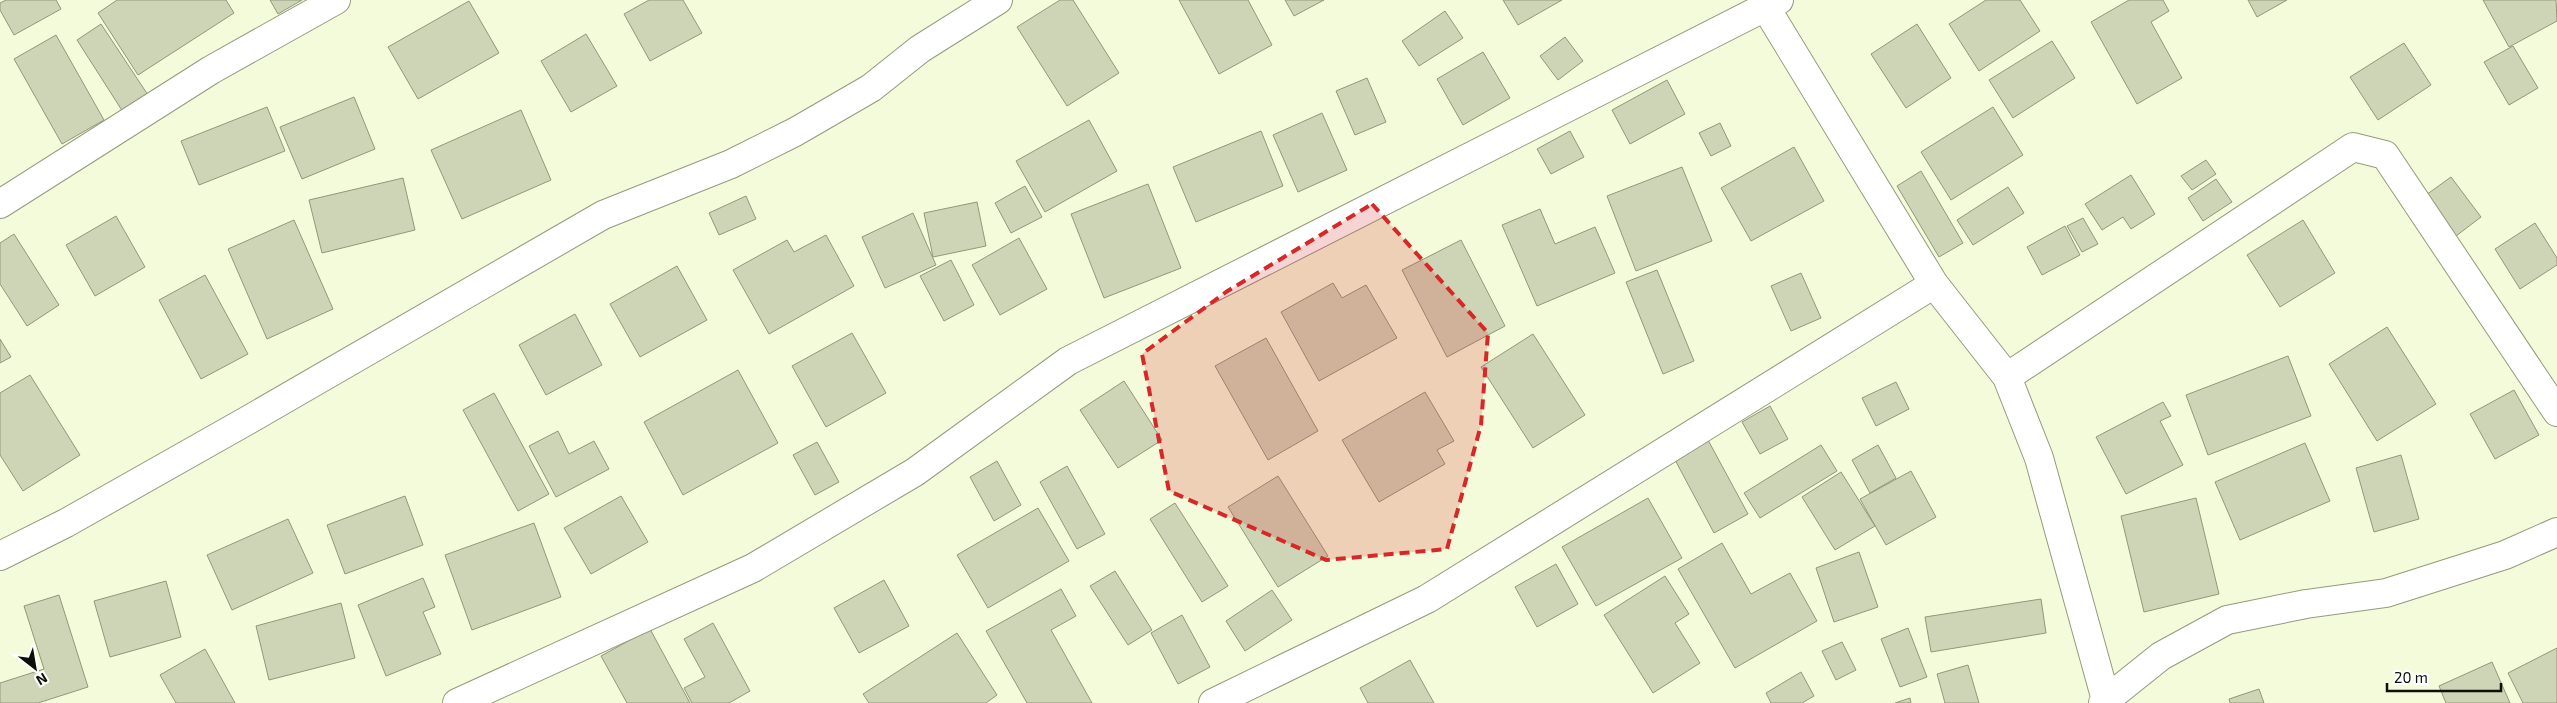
<svg xmlns="http://www.w3.org/2000/svg" width="2557" height="703" font-family="'Exo 2',sans-serif">
  <rect width="100%" height="100%" fill="#f4fbdb"/>
  <g fill="#ced5b6" stroke="#91987a">
    <path d="M6,0H56L61,9L14,35L0,10V3Z"/>
    <path d="M117,0H226L234,13L138,75L98,13Z"/>
    <path d="M270,0H302L278,14Z"/>
    <path d="M649,0H683L702,33L650,61L624,14Z"/>
    <path d="M1060,0H1073L1119,73L1067,106L1017,27Z"/>
    <path d="M1179,0H1248L1272,45L1219,74Z"/>
    <path d="M1285,0H1324L1294,16Z"/>
    <path d="M1503,0H1562L1518,25Z"/>
    <path d="M1986,0H2020L2040,31L1979,71L1949,24Z"/>
    <path d="M2129,0H2163L2169,11L2151,22L2182,78L2137,104L2091,22Z"/>
    <path d="M2248,0H2287L2257,17Z"/>
    <path d="M2483,0H2556L2557,21L2509,47Z"/>
    <path d="M469,1L499,53L418,99L388,47Z"/>
    <path d="M1445,11L1463,38L1419,66L1402,41Z"/>
    <path d="M101,24L148,95L123,112L77,40Z"/>
    <path d="M1917,24L1951,78L1906,108L1871,54Z"/>
    <path d="M586,34L617,86L571,112L541,61Z"/>
    <path d="M56,35L104,120L62,144L14,59Z"/>
    <path d="M1565,37L1583,61L1558,80L1540,56Z"/>
    <path d="M2052,41L2075,78L2013,118L1989,80Z"/>
    <path d="M2404,43L2431,85L2378,120L2350,77Z"/>
    <path d="M2513,46L2538,88L2509,105L2484,62Z"/>
    <path d="M1483,52L1510,98L1463,125L1437,79Z"/>
    <path d="M1367,78L1386,122L1355,135L1336,91Z"/>
    <path d="M1667,80L1685,114L1630,144L1612,110Z"/>
    <path d="M354,97L375,149L302,179L280,127Z"/>
    <path d="M267,107L285,151L199,185L181,141Z"/>
    <path d="M1993,107L2023,155L1951,200L1921,152Z"/>
    <path d="M521,110L551,180L462,219L431,150Z"/>
    <path d="M1322,113L1347,170L1298,192L1273,135Z"/>
    <path d="M1089,120L1117,171L1045,212L1016,161Z"/>
    <path d="M1720,123L1731,146L1711,156L1699,133Z"/>
    <path d="M1261,131L1283,186L1196,222L1173,167Z"/>
    <path d="M1570,131L1584,157L1551,174L1537,149Z"/>
    <path d="M1794,147L1824,201L1751,241L1721,188Z"/>
    <path d="M2206,160L2216,174L2192,190L2181,176Z"/>
    <path d="M1682,167L1712,241L1636,271L1607,196Z"/>
    <path d="M1921,171L1963,243L1939,257L1897,186Z"/>
    <path d="M2131,175L2155,214L2131,229L2123,217L2102,230L2085,204Z"/>
    <path d="M2451,177L2481,217L2456,236L2426,195Z"/>
    <path d="M403,178L415,230L322,253L309,200Z"/>
    <path d="M2216,179L2232,202L2203,221L2188,198Z"/>
    <path d="M1148,184L1181,268L1104,298L1071,214Z"/>
    <path d="M1025,186L1042,217L1011,233L995,203Z"/>
    <path d="M2008,187L2024,213L1973,245L1957,220Z"/>
    <path d="M746,196L756,219L719,235L709,213Z"/>
    <path d="M977,202L986,246L933,257L924,213Z"/>
    <path d="M1540,209L1555,244L1595,227L1615,273L1537,306L1502,225Z"/>
    <path d="M913,213L936,265L885,288L862,237Z"/>
    <path d="M116,216L145,267L95,296L66,245Z"/>
    <path d="M2083,218L2098,244L2082,252L2067,226Z"/>
    <path d="M294,220L333,309L267,339L228,249Z"/>
    <path d="M2303,220L2335,273L2280,307L2247,255Z"/>
    <path d="M2535,223L2557,258V265L2520,289L2495,249Z"/>
    <path d="M2065,226L2080,255L2042,275L2027,247Z"/>
    <path d="M14,234L59,305L27,326L0,284V243Z"/>
    <path d="M826,235L854,286L769,334L733,270L787,240L794,252Z"/>
    <path d="M1019,238L1047,289L1000,315L972,265Z"/>
    <path d="M1461,240L1505,326L1447,357L1402,270Z"/>
    <path d="M951,260L974,305L944,321L920,276Z"/>
    <path d="M677,266L707,320L640,357L610,304Z"/>
    <path d="M1657,270L1694,361L1663,374L1626,282Z"/>
    <path d="M1801,273L1821,318L1791,331L1771,286Z"/>
    <path d="M205,275L248,354L201,379L159,300Z"/>
    <path d="M1333,283L1342,298L1366,285L1397,338L1319,381L1281,312Z"/>
    <path d="M575,314L602,365L546,395L519,345Z"/>
    <path d="M2387,327L2436,404L2377,441L2329,364Z"/>
    <path d="M852,333L886,393L826,427L792,366Z"/>
    <path d="M1533,334L1585,415L1533,448L1481,367Z"/>
    <path d="M1266,338L1318,431L1268,460L1215,366Z"/>
    <path d="M0,339L11,357L0,363Z"/>
    <path d="M2288,356L2311,416L2208,455L2186,395Z"/>
    <path d="M738,370L778,443L683,495L644,422Z"/>
    <path d="M30,375L80,455L23,491L0,455V393Z"/>
    <path d="M1124,381L1162,440L1118,468L1080,410Z"/>
    <path d="M1896,382L1909,409L1876,426L1862,398Z"/>
    <path d="M2514,390L2539,435L2495,459L2470,414Z"/>
    <path d="M1425,392L1454,441L1437,450L1445,464L1379,502L1342,440Z"/>
    <path d="M494,393L549,494L518,511L463,410Z"/>
    <path d="M2163,402L2171,416L2160,421L2183,465L2126,494L2096,437Z"/>
    <path d="M1770,406L1788,439L1760,454L1742,422Z"/>
    <path d="M558,431L569,454L594,441L609,469L556,497L529,446Z"/>
    <path d="M1708,440L1748,514L1714,533L1674,458Z"/>
    <path d="M817,442L839,482L815,495L793,455Z"/>
    <path d="M2305,443L2330,501L2240,540L2215,482Z"/>
    <path d="M1821,445L1837,471L1760,518L1744,493Z"/>
    <path d="M1878,445L1896,478L1870,493L1852,460Z"/>
    <path d="M2401,455L2419,519L2374,532L2356,468Z"/>
    <path d="M997,461L1021,505L994,521L970,477Z"/>
    <path d="M1067,466L1105,534L1077,549L1040,482Z"/>
    <path d="M1911,471L1936,517L1886,545L1860,499Z"/>
    <path d="M1841,472L1875,526L1835,550L1802,497Z"/>
    <path d="M1278,476L1328,556L1278,587L1228,507Z"/>
    <path d="M405,496L423,545L345,574L327,525Z"/>
    <path d="M621,496L648,542L591,574L564,528Z"/>
    <path d="M1648,498L1682,558L1596,606L1562,547Z"/>
    <path d="M2196,498L2219,594L2144,612L2121,516Z"/>
    <path d="M1175,503L1228,586L1202,602L1150,519Z"/>
    <path d="M1038,508L1069,561L988,608L957,555Z"/>
    <path d="M288,519L313,573L232,610L207,555Z"/>
    <path d="M534,523L561,597L472,630L445,555Z"/>
    <path d="M1722,543L1751,594L1790,573L1817,621L1735,668L1678,569Z"/>
    <path d="M1859,552L1878,607L1834,622L1816,568Z"/>
    <path d="M1556,564L1578,604L1537,627L1515,587Z"/>
    <path d="M1115,571L1152,630L1128,645L1090,586Z"/>
    <path d="M1665,576L1689,614L1675,623L1700,663L1653,693L1604,615Z"/>
    <path d="M423,578L435,607L423,612L441,654L386,676L358,605Z"/>
    <path d="M884,580L909,626L859,653L834,608Z"/>
    <path d="M166,581L181,637L110,657L94,601Z"/>
    <path d="M1061,589L1076,616L1051,630L1092,703H1027L986,631Z"/>
    <path d="M1272,590L1292,620L1245,651L1226,621Z"/>
    <path d="M59,595L88,687L38,703H0V683L44,669L24,606Z"/>
    <path d="M2041,599L2046,633L1931,652L1925,617Z"/>
    <path d="M341,603L355,658L269,680L256,626Z"/>
    <path d="M1182,615L1210,667L1178,684L1151,633Z"/>
    <path d="M713,623L750,691L729,703H692L684,688L705,677L684,639Z"/>
    <path d="M1908,628L1927,677L1900,687L1881,639Z"/>
    <path d="M650,629L690,703H627L601,656Z"/>
    <path d="M957,633L997,695L986,703H869L863,694Z"/>
    <path d="M1842,642L1856,670L1836,680L1822,651Z"/>
    <path d="M2557,648V703H2523L2508,673Z"/>
    <path d="M205,649L235,703H176L160,675Z"/>
    <path d="M1410,660L1434,703H1368L1360,688Z"/>
    <path d="M2492,662L2510,703H2446L2439,686Z"/>
    <path d="M1968,665L1979,703H1945L1937,674Z"/>
    <path d="M1801,672L1814,696L1802,703H1771L1766,693Z"/>
    <path d="M2259,689L2264,703H2230L2229,699Z"/>
    <path d="M1910,698L1911,703H1895Z"/>
  </g>
  <g fill="none" stroke-linecap="round" stroke-linejoin="round">
    <defs>
      <g id="minor">
        <path d="M1766,8L1934,284L2007,377L2039,458L2106,700L2103,703"/>
        <path d="M0,204L211,70L336,0"/>
        <path d="M2007,377L2353,147L2385,155L2557,412"/>
        <path d="M0,556L66,523L250,419L603,215L731,164L795,132L871,88L920,49L998,0"/>
        <path d="M457,703L753,568L915,472L1068,361L1779,0"/>
        <path d="M1213,703L1427,599L1934,284"/>
        <path d="M2107,703L2106,700L2161,656L2227,620L2306,604L2386,593L2505,555L2557,532"/>
      </g>
    </defs>
    <use href="#minor" stroke="#949a7d" stroke-width="30"/>
    <use href="#minor" stroke="#fff" stroke-width="28"/>
  </g>
  <path fill="#d62828" fill-opacity="0.2" stroke="#d62828" stroke-width="4" stroke-dasharray="10 6" stroke-linejoin="round" d="M1372,204L1488,333L1481,425L1447,549L1326,560L1169,491L1142,354L1226,292Z"/>
  <g transform="translate(35 668) rotate(149)" stroke="#ffffff" stroke-width="4" paint-order="stroke">
  <path d="M0-4L9 19L0 12L-9 19Z" fill="#0d1006"/>
  <text y="-8" font-size="14" font-weight="bold" text-anchor="middle" fill="#0d1006">N</text>
  </g>
  <path d="M2387 683v8h114v-8" fill="none" stroke="#0d1006" stroke-width="2.5"/>
  <text x="2394" y="683" font-size="15" fill="#0d1006" stroke="#ffffff" stroke-width="4" paint-order="stroke">20 m</text>
</svg>
